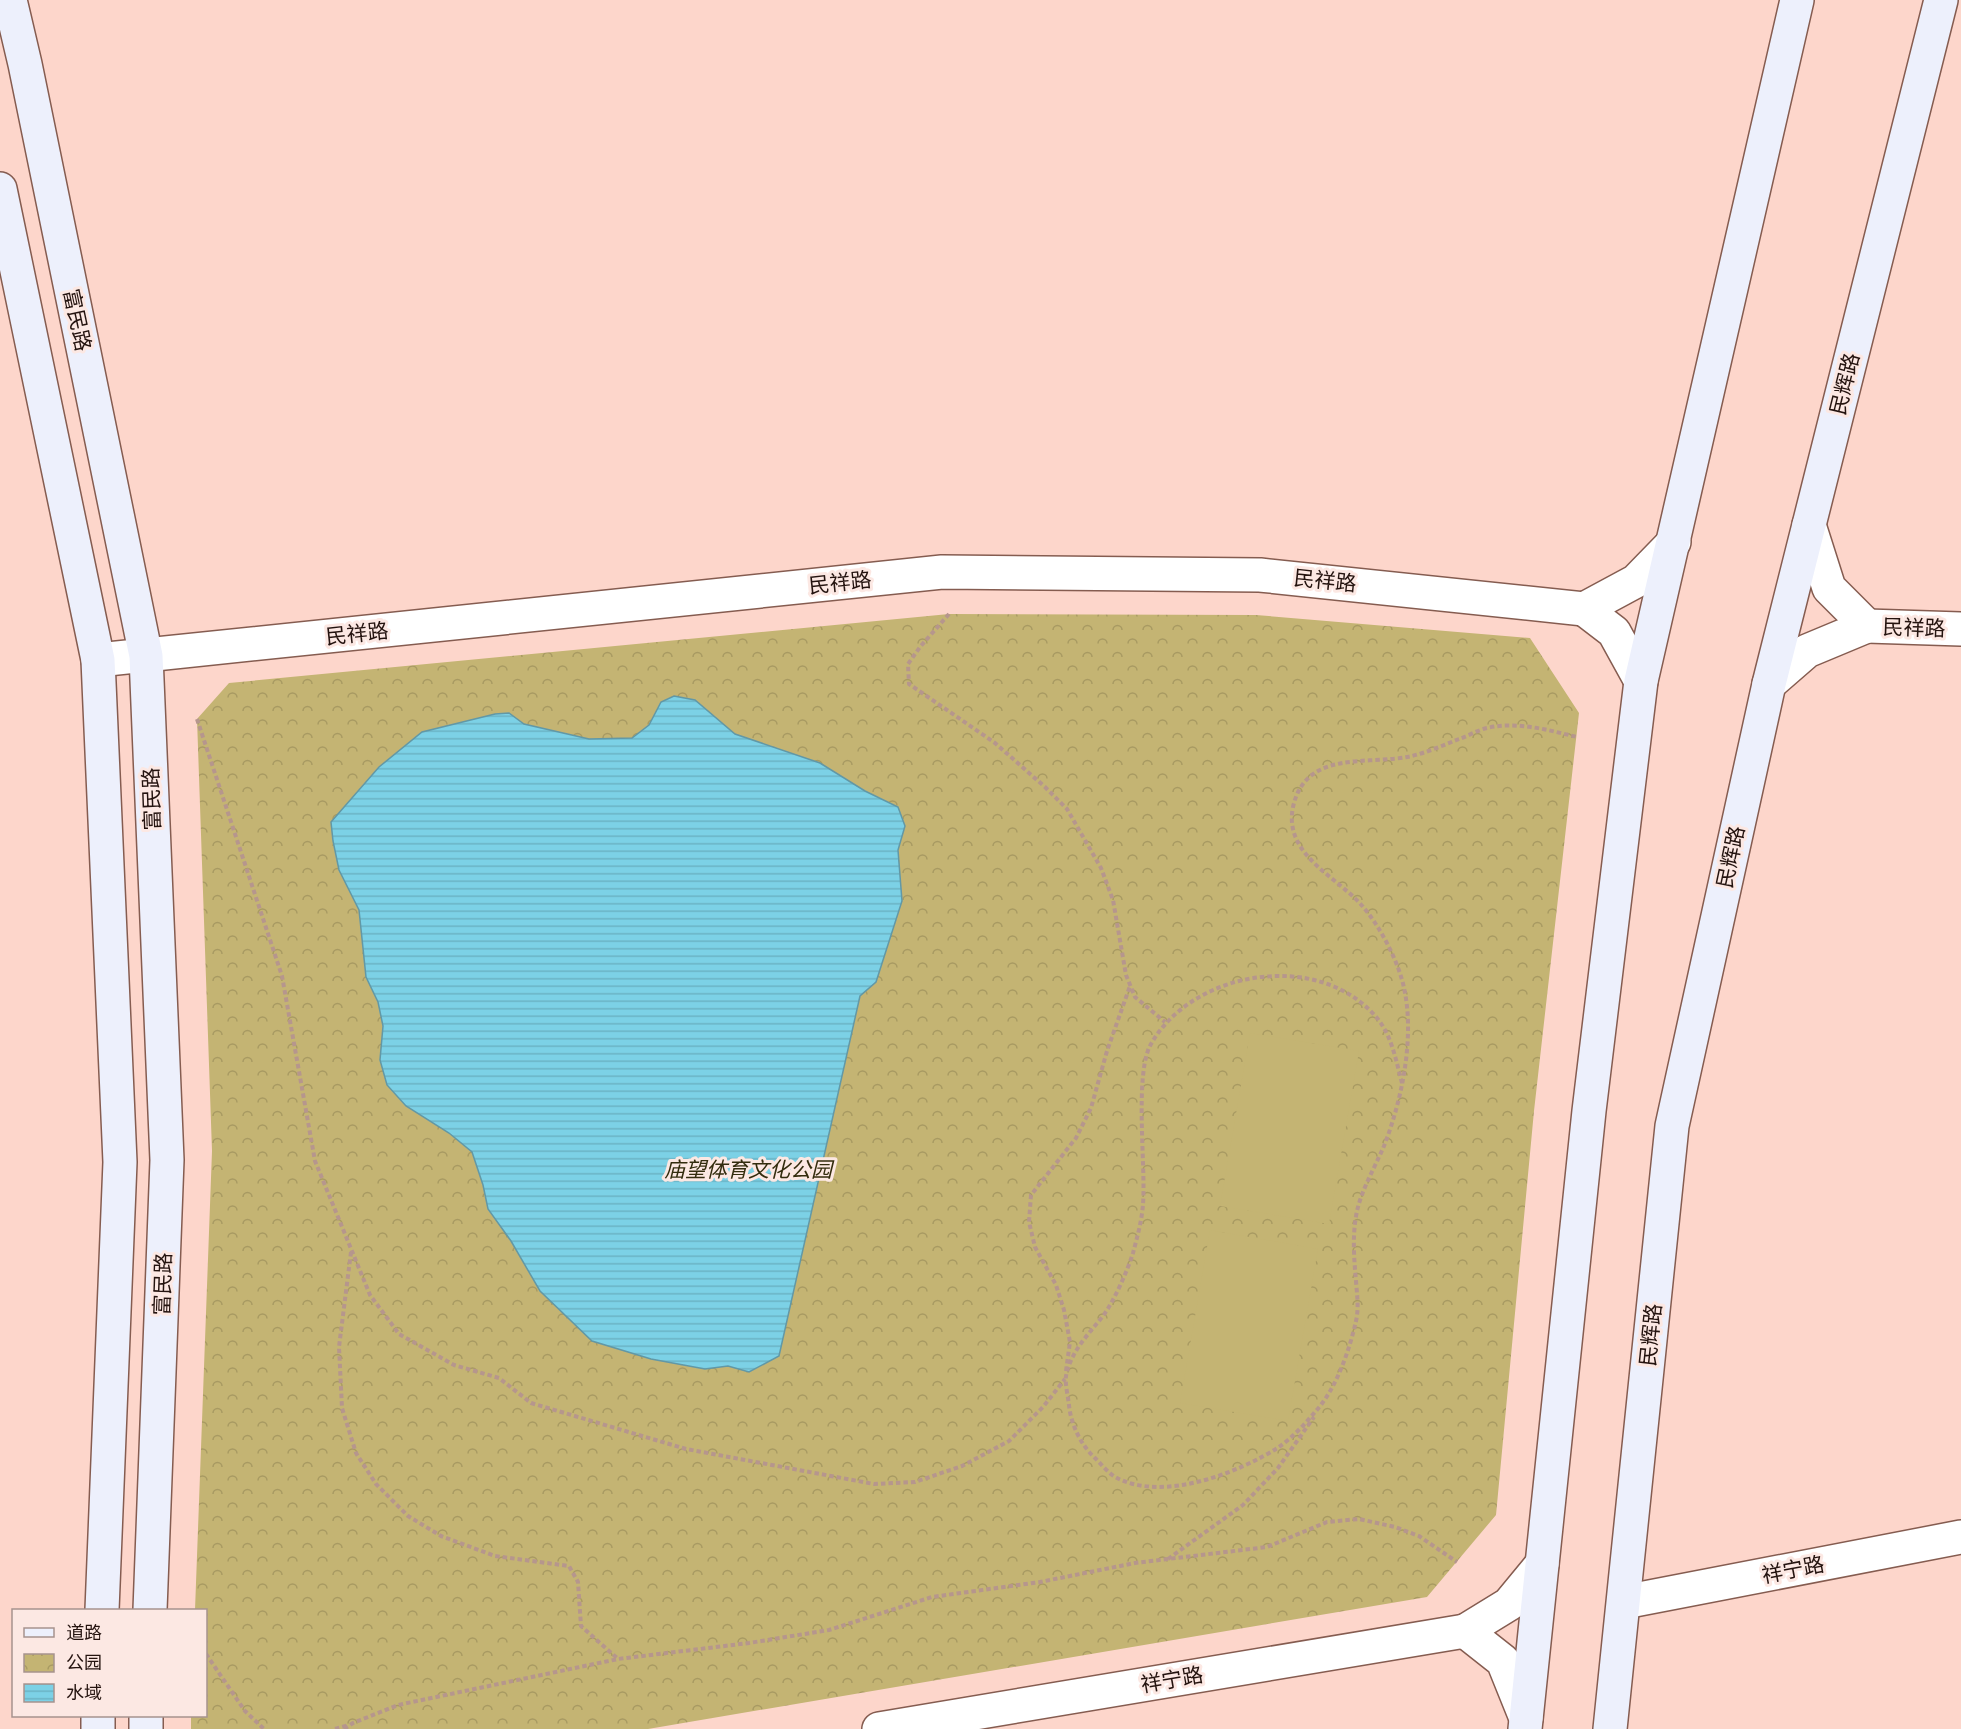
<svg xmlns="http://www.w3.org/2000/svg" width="1961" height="1729" font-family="'Source Serif 4','Noto Sans SC',serif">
  <defs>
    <pattern id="park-crowns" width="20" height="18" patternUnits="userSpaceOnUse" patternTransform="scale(1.5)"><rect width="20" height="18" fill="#c4b473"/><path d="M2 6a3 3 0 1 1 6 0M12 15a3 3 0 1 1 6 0" fill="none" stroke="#a89a62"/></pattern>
    <pattern id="water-rules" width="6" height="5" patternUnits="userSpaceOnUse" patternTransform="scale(1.5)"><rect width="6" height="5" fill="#7cd1e6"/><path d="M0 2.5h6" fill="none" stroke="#6bb3c4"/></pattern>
  </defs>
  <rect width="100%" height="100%" fill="#fdd6cb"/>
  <path fill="url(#park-crowns)" d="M949,614L1256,615L1530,638L1579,713L1534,1111L1496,1515L1427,1597L648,1729H191V1716H206V1610H195L212,1151L197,719L229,683Z"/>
  <g fill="#c4b473">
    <path d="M1250,1033L1359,1051L1329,1224L1220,1206Z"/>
    <path d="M1210,1230L1318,1249L1288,1421L1180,1403Z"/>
  </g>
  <path fill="url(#water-rules)" stroke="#6298a6" stroke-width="1.5" d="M674,696L695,700L735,734L820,763L865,791L898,807L905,826L898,850L902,901L876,982L860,996L779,1356L749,1372L728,1366L705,1369L651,1359L592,1341L540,1291L511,1241L488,1209L483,1185L472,1152L449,1133L406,1106L387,1085L380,1060L383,1026L378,1002L366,977L359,910L339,870L333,841L331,822L379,767L422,732L495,714L509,713L524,724L589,739L632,738L649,725L661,702Z"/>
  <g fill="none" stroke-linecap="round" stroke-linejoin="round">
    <defs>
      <g id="tertiary">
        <path d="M1867,626L1961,629"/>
        <path d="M98,660L942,572L1260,575L1584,609"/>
        <path d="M1641,681L1614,632L1584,609L1636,581L1674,542"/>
        <path d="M1769,684L1807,651L1867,626L1829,588L1809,525"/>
        <path d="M1624,1602L1961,1537"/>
        <path d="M1526,1718L1503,1661L1465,1631L1509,1604L1542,1564"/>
        <path d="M879,1729L1465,1631"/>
      </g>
      <g id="secondary">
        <path d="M10,0L25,64L146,656L167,1160L150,1610"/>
        <path d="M0,189L98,660L120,1162L102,1610"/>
        <path d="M98,1729V1716"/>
        <path d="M146,1729V1716"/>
        <path d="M1525,1729L1589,1111L1641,681L1797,0"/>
        <path d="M1610,1729L1672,1126L1769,684L1941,0"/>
      </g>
    </defs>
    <use href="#tertiary" stroke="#855c50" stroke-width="36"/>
    <use href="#secondary" stroke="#855c50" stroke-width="36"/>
    <g stroke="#b6968d" stroke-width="4" stroke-dasharray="4.5 3" stroke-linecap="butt">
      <path d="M949,614L920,647L908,664L909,684L995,743L1045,787L1067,809L1101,868L1113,900L1126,975L1135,997L1165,1022"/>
      <path d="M197,719L282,976L315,1161L370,1295L399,1334L454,1365L499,1378L531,1403L686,1449L874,1484L915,1482L962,1466L1009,1441L1043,1407L1065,1379"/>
      <path d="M1402,1083C1396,1061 1392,1036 1377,1018C1319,949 1193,970 1151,1044C1134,1073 1146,1166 1143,1204C1142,1220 1137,1238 1133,1253C1127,1272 1114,1301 1103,1316C1088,1335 1071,1351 1066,1376C1065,1385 1068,1396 1069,1405C1071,1425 1081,1445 1095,1458C1102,1465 1109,1474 1117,1478C1164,1502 1238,1473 1279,1447C1292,1438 1305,1424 1315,1412C1336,1389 1349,1352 1356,1321C1359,1308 1357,1295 1356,1281C1354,1258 1352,1235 1357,1211C1362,1189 1375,1167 1384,1146C1402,1100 1415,1037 1404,988C1399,963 1381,928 1364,908C1339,877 1283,856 1293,807C1306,748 1370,766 1412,756C1428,752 1444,745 1459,739C1468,736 1478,730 1487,728C1517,721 1548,730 1577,737"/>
      <path d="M351,1252L339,1347L342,1408L356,1453L376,1484L408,1516L441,1536L495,1556L569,1566L578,1582L581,1626L617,1658"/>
      <path d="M1066,1371L1070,1342L1064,1310L1056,1285L1035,1247L1029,1222L1031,1195L1076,1138L1091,1108L1107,1051L1130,986"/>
      <path d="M1168,1559L1243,1505L1278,1468L1314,1417"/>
      <path d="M206,1654L245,1711L264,1729"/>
      <path d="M335,1729L349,1725"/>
      <path d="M344,1729L353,1723L398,1705L618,1659L749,1643L829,1630L932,1597L1040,1582L1135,1563L1267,1547L1327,1522L1359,1519L1395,1527L1419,1536L1457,1562"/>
    </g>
    <use href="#tertiary" stroke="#fff" stroke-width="33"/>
    <use href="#secondary" stroke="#edf0fc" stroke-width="33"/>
  </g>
  <g text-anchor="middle" stroke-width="6" stroke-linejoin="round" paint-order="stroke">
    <g font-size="21" fill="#24130f" stroke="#fce8e3">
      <text transform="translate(77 320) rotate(78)" y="7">富民路</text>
      <text transform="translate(1845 384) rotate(-76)" y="7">民辉路</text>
      <text transform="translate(1325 581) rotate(6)" y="7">民祥路</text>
      <text transform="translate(840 583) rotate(-6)" y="7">民祥路</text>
      <text transform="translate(1914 628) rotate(2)" y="7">民祥路</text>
      <text transform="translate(357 634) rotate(-6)" y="7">民祥路</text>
      <text transform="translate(152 799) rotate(-92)" y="7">富民路</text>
      <text transform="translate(1731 857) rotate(-78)" y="7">民辉路</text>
      <text transform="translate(163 1284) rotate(-88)" y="7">富民路</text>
      <text transform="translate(1651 1335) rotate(-84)" y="7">民辉路</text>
      <text transform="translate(1793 1570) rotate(-11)" y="7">祥宁路</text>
      <text transform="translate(1172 1680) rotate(-10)" y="7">祥宁路</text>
    </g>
    <g font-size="21" font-style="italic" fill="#332c0e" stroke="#fce8e3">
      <text x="748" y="1177">庙望体育文化公园</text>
    </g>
  </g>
  <rect x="12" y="1609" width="195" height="108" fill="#fce8e3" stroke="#a6938e" stroke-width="1.5"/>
  <rect x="24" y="1628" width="30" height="9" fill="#edf0fc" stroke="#a6938e" stroke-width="1.5"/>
  <text x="66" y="1639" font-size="18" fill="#24130f">道路</text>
  <rect x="24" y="1654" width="30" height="18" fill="url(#park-crowns)" stroke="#a6938e" stroke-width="1.5"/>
  <text x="66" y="1669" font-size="18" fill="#24130f">公园</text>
  <rect x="24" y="1684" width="30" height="18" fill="url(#water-rules)" stroke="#a6938e" stroke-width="1.5"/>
  <text x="66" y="1699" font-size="18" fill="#24130f">水域</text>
</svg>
